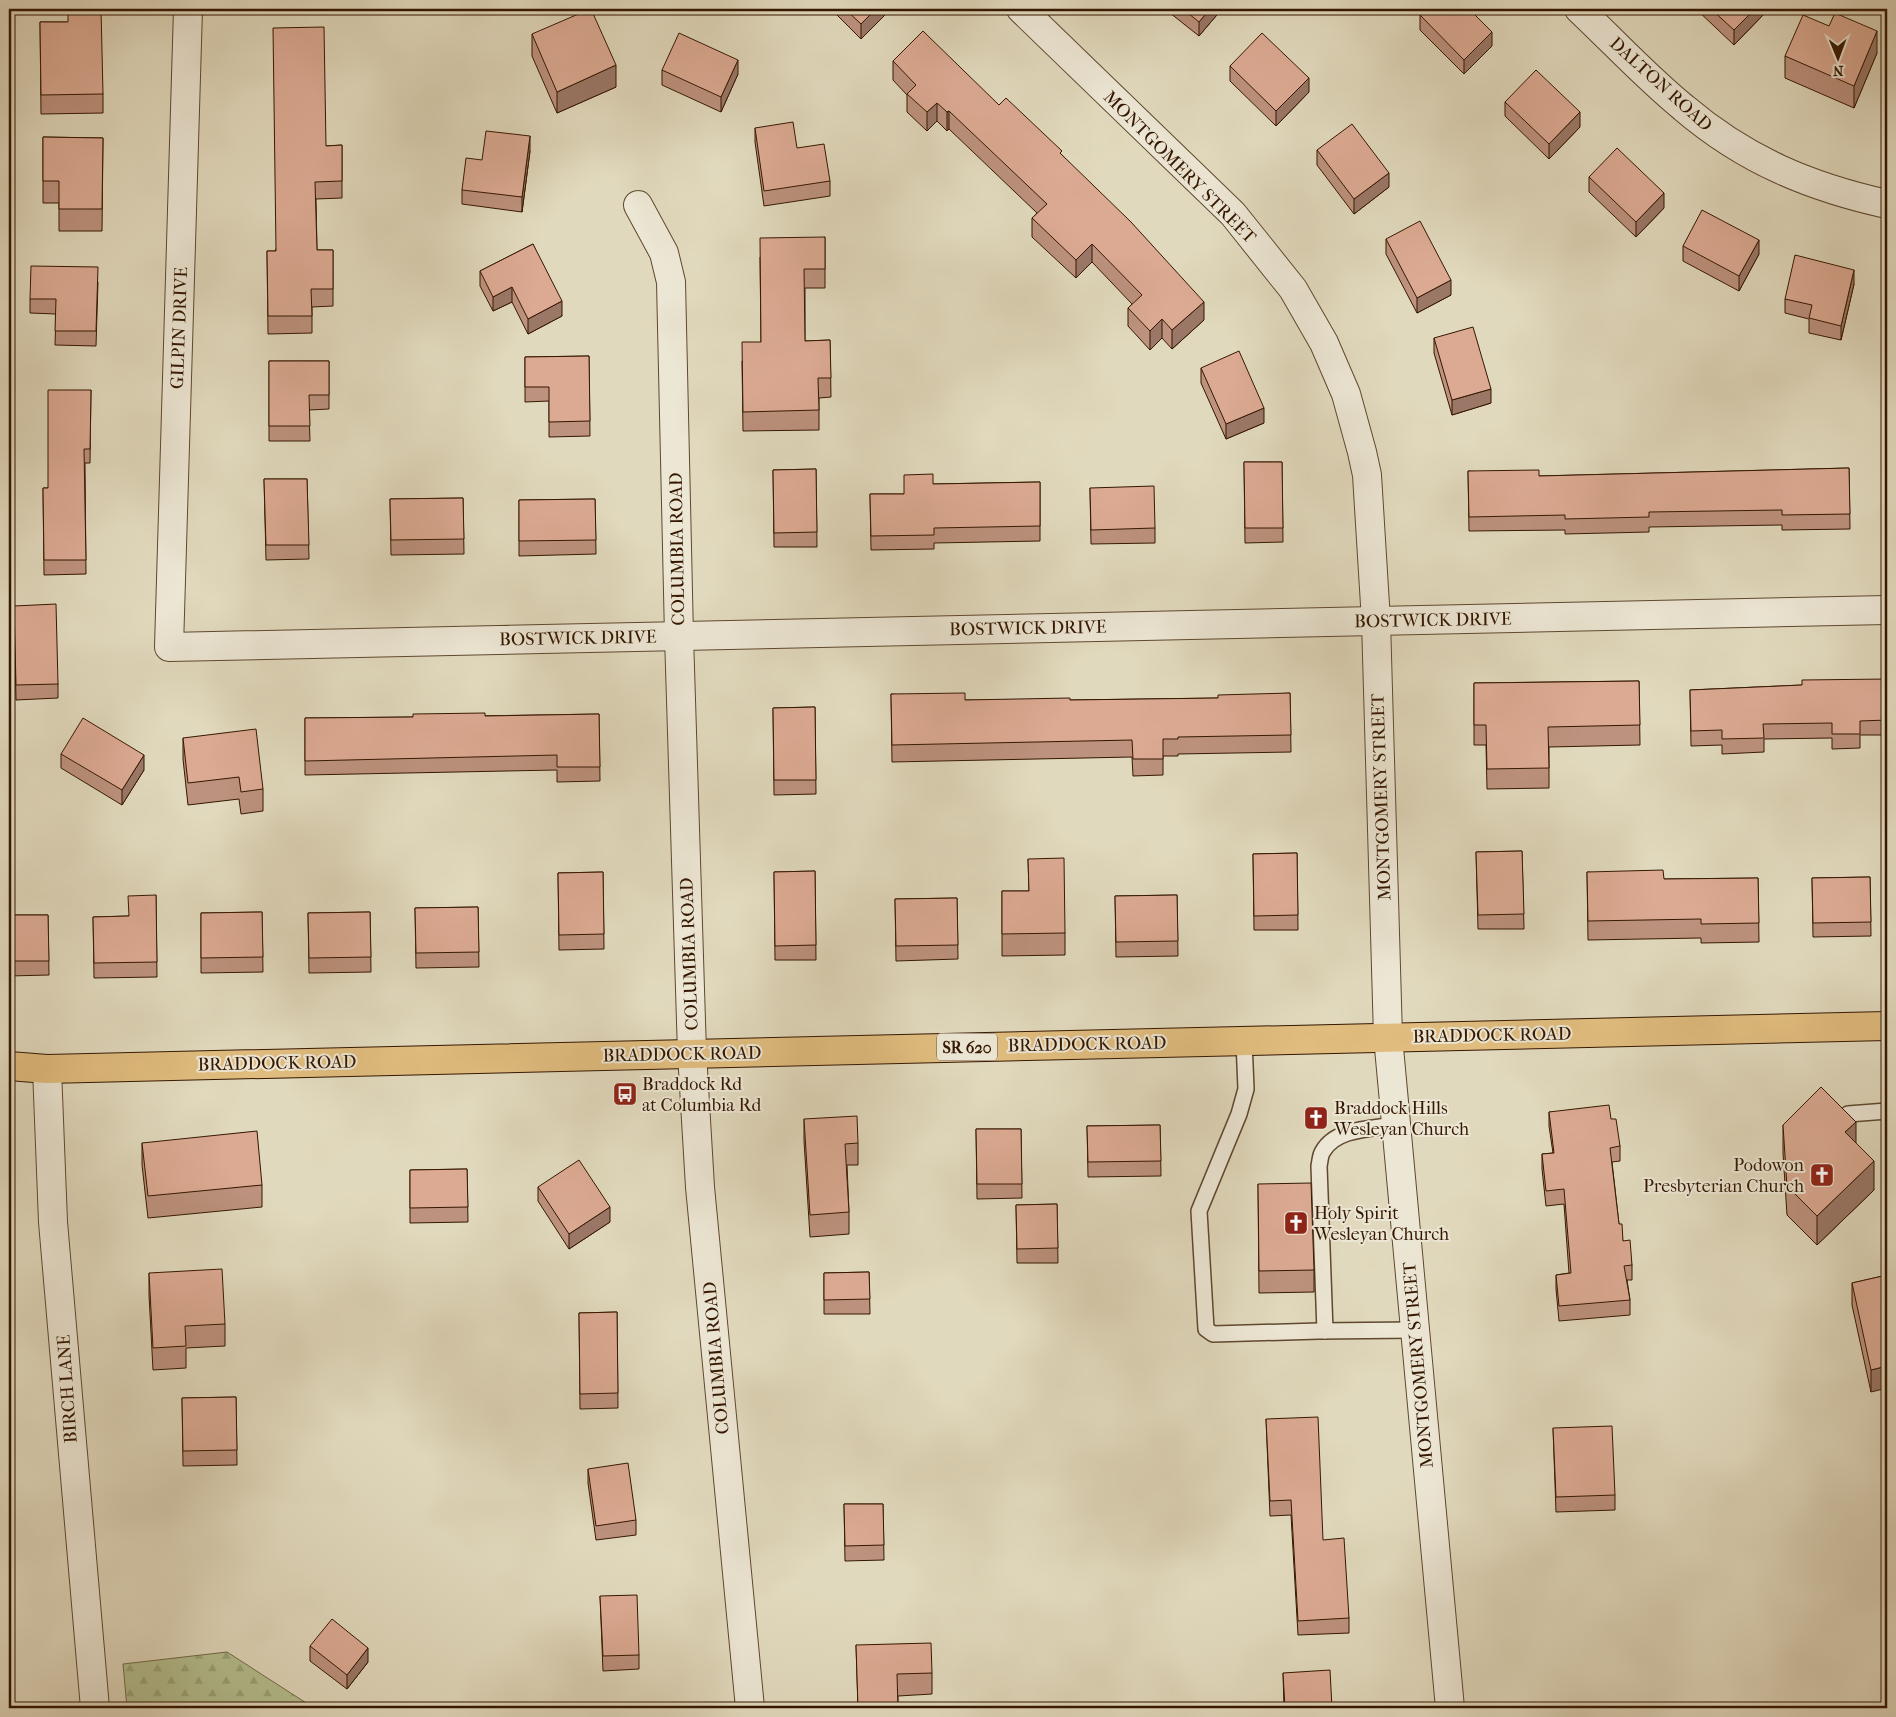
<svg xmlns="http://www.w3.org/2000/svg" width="1896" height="1717" font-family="'IM FELL French Canon',serif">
  <defs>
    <pattern id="forest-firs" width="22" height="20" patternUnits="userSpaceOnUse" patternTransform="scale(1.25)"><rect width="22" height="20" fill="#b4bf90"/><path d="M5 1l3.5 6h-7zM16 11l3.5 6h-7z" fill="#9ba37a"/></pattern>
  </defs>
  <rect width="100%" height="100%" fill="#e1d9bd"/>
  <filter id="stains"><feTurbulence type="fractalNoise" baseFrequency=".004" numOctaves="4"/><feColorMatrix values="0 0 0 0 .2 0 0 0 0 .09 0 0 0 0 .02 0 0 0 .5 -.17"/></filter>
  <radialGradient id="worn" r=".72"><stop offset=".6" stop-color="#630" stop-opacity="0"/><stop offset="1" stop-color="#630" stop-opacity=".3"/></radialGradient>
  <path fill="url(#forest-firs)" stroke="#746b48" d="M227,1652L314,1708H127L123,1664Z"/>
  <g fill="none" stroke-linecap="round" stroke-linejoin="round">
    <defs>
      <g id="service">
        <path d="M1244,1041L1246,1089L1239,1114L1199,1211L1206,1329L1213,1334L1319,1331L1415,1330"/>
        <path d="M1848,1114L1887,1111"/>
        <path d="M1325,1331L1319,1166C1320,1162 1320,1155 1323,1151C1336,1128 1372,1129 1395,1125"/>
      </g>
      <g id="minor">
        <path d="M188,9L169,647L1887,610"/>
        <path d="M1021,9L1233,214L1293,289L1324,343L1346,394L1362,452L1367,475L1376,621L1388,1037L1450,1708"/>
        <path d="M1579,9C1614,42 1647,78 1684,108C1745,160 1810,187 1887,204"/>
        <path d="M638,205L664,253L671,282L679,636L692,1053"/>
        <path d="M47,1069L53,1222L95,1708"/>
      </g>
      <path id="tertiary" d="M692,1053L700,1187L750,1708"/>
      <path id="primary" d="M9,1066L47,1069L1887,1026"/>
    </defs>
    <use href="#service" stroke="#5f482f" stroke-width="18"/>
    <use href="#minor" stroke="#5f482f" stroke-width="30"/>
    <use href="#tertiary" stroke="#5f482f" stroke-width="30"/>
    <use href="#primary" stroke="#341700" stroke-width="30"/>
    <use href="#service" stroke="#ece6d4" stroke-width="15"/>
    <use href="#minor" stroke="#ece6d4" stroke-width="28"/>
    <use href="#tertiary" stroke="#ece6d4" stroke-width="28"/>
    <use href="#primary" stroke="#e0bc7e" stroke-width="28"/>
  </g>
  <g fill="#bd927e" stroke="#341700">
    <path d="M312,9H320L317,13Z"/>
    <path d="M831,9H890V10L861,39Z"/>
    <path d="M1165,9H1222L1199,36Z"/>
    <path d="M1696,9H1764V14L1734,45Z"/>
    <path d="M1420,15L1492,46L1464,74L1420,30Z"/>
    <path d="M40,22H67L103,94V113L41,114Z"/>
    <path d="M532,34L616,87L557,113L532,56Z"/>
    <path d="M1877,53L1854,108L1785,78V56Z"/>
    <path d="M893,61L999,105L1062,155L1204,320L1172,349L1162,338L1150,350L1128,326V308L1132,304L1092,262L1076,278L1032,237V218L1037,213L949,129L947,131L937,121L927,131L907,112V95L893,80Z"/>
    <path d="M1230,66L1309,92L1276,126L1230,81Z"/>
    <path d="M662,70L738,74L721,112L662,85Z"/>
    <path d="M1505,102L1580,127L1549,159L1505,116Z"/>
    <path d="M755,128L797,148L830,181V196L764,206L755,142Z"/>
    <path d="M43,137L103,138L102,231H59V203H43Z"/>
    <path d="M342,145V198L316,199L317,250H333V306L312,307V333L268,334L267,251H275L326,146Z"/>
    <path d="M1317,150L1389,187L1354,214L1317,165Z"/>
    <path d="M530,151L522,212L462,204V190L482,160Z"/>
    <path d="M1589,177L1664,208L1636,237L1589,192Z"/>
    <path d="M825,237V288H805V341L830,340L831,397L819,398V430L743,431L742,361L761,342L760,257Z"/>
    <path d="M1386,239L1451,295L1417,313L1386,254Z"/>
    <path d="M533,244L562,316L528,334L512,302L493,311L480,286V271Z"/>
    <path d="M1683,246L1759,254L1739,291L1683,261Z"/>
    <path d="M98,282L96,346L55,345L56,314L30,313V299Z"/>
    <path d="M1854,284L1841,340L1809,333V319L1785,313V299Z"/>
    <path d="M1434,338L1491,403L1452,415L1434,353Z"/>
    <path d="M589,356L590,436L549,437V401L525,402V357Z"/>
    <path d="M269,361H329V409L309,410L310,441H269Z"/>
    <path d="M1201,368L1264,423L1226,439L1201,383Z"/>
    <path d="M91,390L90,463H85L86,574L44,575L43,488H48Z"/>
    <path d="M1244,462H1282L1283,542L1245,543Z"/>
    <path d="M1849,468L1850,529L1782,530V525L1649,527V532L1565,534V530L1469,531L1468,471L1539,476Z"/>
    <path d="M816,469L817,547H774L773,470Z"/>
    <path d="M264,479H307L309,559L266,560Z"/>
    <path d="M1040,482V541L934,543V549L871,550L870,494H904L933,484Z"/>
    <path d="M1090,488L1155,528V543L1091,544Z"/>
    <path d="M463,498L464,554L391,555L390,499Z"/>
    <path d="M595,499L596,554L519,556V500Z"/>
    <path d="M14,606L58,684V698L16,700Z"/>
    <path d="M1887,679V735H1860V748L1832,749V738L1764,739V752L1722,754V745L1691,746L1690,690L1802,685Z"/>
    <path d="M1639,681L1640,745L1549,747V788L1487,789L1486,745H1474V683Z"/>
    <path d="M1290,693L1291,752L1178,754V756H1163V775L1133,776L1132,757L892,762L891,694L965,700H1070L1218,698Z"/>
    <path d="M815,707L816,794L774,795L773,708Z"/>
    <path d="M599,714L600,781L557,782V770L305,775V718L413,717Z"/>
    <path d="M183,738L263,789V811L241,814L239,799L188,805L183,759Z"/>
    <path d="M61,754L144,770L122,805L61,768Z"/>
    <path d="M1522,851L1524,929H1478L1476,852Z"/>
    <path d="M1297,853L1298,930H1254L1253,854Z"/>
    <path d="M1028,859L1065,933V955L1002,956V891H1029Z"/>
    <path d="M815,871L816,960H775L774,872Z"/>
    <path d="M603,872L604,949L559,950L558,873Z"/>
    <path d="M1587,872L1664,879L1758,878L1759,942L1701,943V938L1588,940Z"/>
    <path d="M1870,877L1871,936L1813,937L1812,878Z"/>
    <path d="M156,895L157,977L94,978L93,917L128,916Z"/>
    <path d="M1177,895L1178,956L1116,957L1115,896Z"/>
    <path d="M957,898L958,959L896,961L895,899Z"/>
    <path d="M478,907L479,967L416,968L415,908Z"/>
    <path d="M262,912L263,972L201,973V913Z"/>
    <path d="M370,912L371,972L309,973L308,913Z"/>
    <path d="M9,915H48L49,975L9,976Z"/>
    <path d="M1549,1112L1611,1119L1620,1146V1161L1612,1162L1619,1224L1623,1241L1632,1265V1280H1627L1630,1300V1315L1559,1321L1556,1289V1275L1569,1273L1564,1204L1546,1206L1542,1169V1154L1553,1153L1549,1126Z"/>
    <path d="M804,1119L858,1143V1165H847L849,1212V1234L810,1237L804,1141Z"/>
    <path d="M1160,1125L1161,1176L1088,1177L1087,1126Z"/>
    <path d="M1783,1125L1856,1143L1874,1190L1817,1245L1787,1215L1783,1153Z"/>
    <path d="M976,1129H1021L1022,1198L977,1199Z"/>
    <path d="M142,1143L262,1185V1207L148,1218L142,1165Z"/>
    <path d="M467,1169L468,1222L410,1223V1170Z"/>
    <path d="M1258,1184L1314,1270V1292L1259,1293Z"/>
    <path d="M538,1187L610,1222L569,1249L538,1201Z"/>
    <path d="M1057,1204L1058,1263H1017L1016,1205Z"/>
    <path d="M869,1272L870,1314H824V1273Z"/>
    <path d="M149,1273L225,1324V1346L186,1348V1368L153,1370L149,1295Z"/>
    <path d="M1887,1275L1871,1392L1852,1305V1283Z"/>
    <path d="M617,1312L618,1408L580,1409L579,1313Z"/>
    <path d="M236,1397L237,1465L183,1466L182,1398Z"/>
    <path d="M1266,1419L1349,1618V1633L1298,1635L1291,1515L1270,1516Z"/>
    <path d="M1553,1428L1615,1495V1510L1556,1512Z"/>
    <path d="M588,1469L636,1520V1535L596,1540L588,1483Z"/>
    <path d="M844,1504H883L884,1560L845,1561Z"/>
    <path d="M600,1596L639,1655V1669L603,1671Z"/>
    <path d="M856,1645L932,1673V1694L898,1696V1708H858Z"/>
    <path d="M310,1646L368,1662L347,1689L310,1661Z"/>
    <path d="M1283,1673L1332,1708H1284Z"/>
  </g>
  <g fill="#9a7767" stroke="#341700">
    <path d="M876,9H890V10L861,39V24Z"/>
    <path d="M1210,9H1222L1199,36V22Z"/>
    <path d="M1755,9H1764V14L1734,45V30Z"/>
    <path d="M1877,31V53L1854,108V86Z"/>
    <path d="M1492,32V46L1464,74V60Z"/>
    <path d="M738,60V74L721,112V97Z"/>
    <path d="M616,65V87L557,113V92Z"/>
    <path d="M1309,78V92L1276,126V111Z"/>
    <path d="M937,103V121L927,131V112Z"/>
    <path d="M949,111V129L947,131V112Z"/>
    <path d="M1580,112V127L1549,159V144Z"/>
    <path d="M530,136V151L522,212V197Z"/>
    <path d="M1389,173V187L1354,214V199Z"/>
    <path d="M1664,193V208L1636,237V222Z"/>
    <path d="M1759,240V254L1739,291V276Z"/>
    <path d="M1092,244V262L1076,278V260Z"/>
    <path d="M1854,270V284L1841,340V326Z"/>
    <path d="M1451,280V295L1417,313V298Z"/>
    <path d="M512,287V302L493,311V297Z"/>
    <path d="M562,301V316L528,334V319Z"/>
    <path d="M1204,302V320L1172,349V330Z"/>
    <path d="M1162,319V338L1150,350V331Z"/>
    <path d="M1491,389V403L1452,415V400Z"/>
    <path d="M1264,408V423L1226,439V424Z"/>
    <path d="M144,755V770L122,805V790Z"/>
    <path d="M1856,1122V1151L1845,1132Z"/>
    <path d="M1874,1161V1190L1817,1245V1216Z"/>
    <path d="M610,1207V1222L569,1249V1234Z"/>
    <path d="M1887,1366V1388L1871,1392V1370Z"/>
    <path d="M368,1648V1662L347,1689V1675Z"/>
  </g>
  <g fill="#dcaa93" stroke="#341700">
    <path d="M68,9H101L103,94L41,95L40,22H68Z"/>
    <path d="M590,9H591L616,65L557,92L532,34Z"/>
    <path d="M845,9H876L861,24Z"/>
    <path d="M1183,9H1210L1199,22Z"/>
    <path d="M1427,9H1469L1492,32L1464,60L1420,15Z"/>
    <path d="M1711,9H1755L1734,30Z"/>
    <path d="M1835,13L1877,31L1854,86L1785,56L1803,15L1829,26Z"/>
    <path d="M324,27L326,146L342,145V181L315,182L317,250H333V289H311L312,316H268L267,251H276L273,28Z"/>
    <path d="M923,31L999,105L1006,98L1062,151L1060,153L1131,222L1204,302L1172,330L1162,319L1150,331L1128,308L1142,295L1092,244L1076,260L1032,218L1047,204L949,111L947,112L937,103L927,112L907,94L916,85L893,61Z"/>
    <path d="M679,33L738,60L721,97L662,70Z"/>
    <path d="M1262,33L1309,78L1276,111L1230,66Z"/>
    <path d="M1536,70L1580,112L1549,144L1505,102Z"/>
    <path d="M793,122L797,148L824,144L830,181L764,191L755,128Z"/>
    <path d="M1352,124L1389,173L1354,199L1317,150Z"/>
    <path d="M486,131L530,136L522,197L462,190L466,158L482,160Z"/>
    <path d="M43,137L103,138L102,209H59V181H43Z"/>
    <path d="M1617,148L1664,193L1636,222L1589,177Z"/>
    <path d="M1702,210L1759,240L1739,276L1683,246Z"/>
    <path d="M1420,221L1451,280L1417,298L1386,239Z"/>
    <path d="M825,237V269H804L805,341L830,340L831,378H818L819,410L743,412L742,342H761L760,238Z"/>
    <path d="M533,244L562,301L528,319L512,287L493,297L480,271Z"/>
    <path d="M1795,255L1854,270L1841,326L1809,318L1812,305L1785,299Z"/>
    <path d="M31,266L98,267L96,331H55L56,299H30Z"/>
    <path d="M1473,327L1491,389L1452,400L1434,338Z"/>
    <path d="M1239,351L1264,408L1226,424L1201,368Z"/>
    <path d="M589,356L590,421L549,422V387H525V357Z"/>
    <path d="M269,361H329V395H309L310,426H269Z"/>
    <path d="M48,390H91L90,449H84L86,560H44L43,488H48Z"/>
    <path d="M1244,462H1282L1283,528H1245Z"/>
    <path d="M1849,468L1850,514L1782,515V510L1649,512V517L1565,519V515L1469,517L1468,471L1539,470V476Z"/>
    <path d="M816,469L817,532L774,533L773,470Z"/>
    <path d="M933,474V484L1040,482V526L934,528V535L871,536L870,494H904V475Z"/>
    <path d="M264,479H307L309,545H266Z"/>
    <path d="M1154,486L1155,528L1091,530L1090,488Z"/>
    <path d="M463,498L464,539L391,540L390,499Z"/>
    <path d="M595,499L596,540L519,541V500Z"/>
    <path d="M56,604L58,684L16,685L14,606Z"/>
    <path d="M1887,679V720L1860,721V734H1832V723L1763,724L1764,738L1722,739V730L1691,731L1690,690L1802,685V680Z"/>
    <path d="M1639,681L1640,725L1548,727L1549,768L1487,769L1486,725H1474V683Z"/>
    <path d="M965,693V700L1070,698V700L1218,698V695L1290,693L1291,735L1178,737V739H1163V759H1133L1132,740L892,745L891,694Z"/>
    <path d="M815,707L816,780H774L773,708Z"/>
    <path d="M485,713V716L599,714L600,767H557V755L305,761V718L413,717V714Z"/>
    <path d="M83,718L144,755L122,790L61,754Z"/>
    <path d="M256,729L263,789L241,792L239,777L188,783L183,738Z"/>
    <path d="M1522,851L1524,914L1478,915L1476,852Z"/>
    <path d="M1297,853L1298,915L1254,916L1253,854Z"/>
    <path d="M1064,858L1065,933L1002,934V891H1029L1028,859Z"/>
    <path d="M1663,870L1664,879L1758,878L1759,923L1701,924V919L1588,921L1587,872Z"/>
    <path d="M815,871L816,945L775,946L774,872Z"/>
    <path d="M603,872L604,934L559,935L558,873Z"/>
    <path d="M1870,877L1871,922L1813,923L1812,878Z"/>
    <path d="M156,895L157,962L94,963L93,917L129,916L128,896Z"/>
    <path d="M1177,895L1178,941L1116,942L1115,896Z"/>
    <path d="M957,898L958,945L896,946L895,899Z"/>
    <path d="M478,907L479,952L416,953L415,908Z"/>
    <path d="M262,912L263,957L201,958V913Z"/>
    <path d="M370,912L371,957L309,958L308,913Z"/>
    <path d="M9,915H48L49,961H9Z"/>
    <path d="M1821,1087L1856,1122L1845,1132L1874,1161L1817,1216L1787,1186L1783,1125Z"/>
    <path d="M1609,1105L1611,1119H1616L1620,1146L1610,1148L1619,1224H1622L1623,1241L1630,1240L1632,1265L1624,1266L1630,1300L1559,1306L1556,1275L1571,1273L1564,1189L1546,1191L1542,1154L1554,1153L1549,1112Z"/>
    <path d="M857,1116L858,1143L845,1144L849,1212L810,1215L804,1119Z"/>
    <path d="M1160,1125L1161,1161L1088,1162L1087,1126Z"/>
    <path d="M976,1129H1021L1022,1184H977Z"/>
    <path d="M257,1131L262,1185L148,1196L142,1143Z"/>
    <path d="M579,1160L610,1207L569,1234L538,1187Z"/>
    <path d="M467,1169L468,1207L410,1208V1170Z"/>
    <path d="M1311,1183L1314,1270L1259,1271L1258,1184Z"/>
    <path d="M1057,1204L1058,1248L1017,1249L1016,1205Z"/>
    <path d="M222,1269L225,1324L185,1326L186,1346L153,1348L149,1273Z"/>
    <path d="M869,1272L870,1299L824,1300V1273Z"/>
    <path d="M1887,1275V1366L1871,1370L1852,1283Z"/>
    <path d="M617,1312L618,1393L580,1394L579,1313Z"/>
    <path d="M236,1397L237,1450L183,1451L182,1398Z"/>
    <path d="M1318,1417L1323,1540L1344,1538L1349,1618L1298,1621L1291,1500L1270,1501L1266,1419Z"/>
    <path d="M1612,1426L1615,1495L1556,1497L1553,1428Z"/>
    <path d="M628,1463L636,1520L596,1526L588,1469Z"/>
    <path d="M844,1504H883L884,1545L845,1546Z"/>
    <path d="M637,1595L639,1655L603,1656L600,1596Z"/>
    <path d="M332,1619L368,1648L347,1675L310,1646Z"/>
    <path d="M931,1643L932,1673L897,1674L898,1708H858L856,1645Z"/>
    <path d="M1330,1670L1332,1708H1285L1283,1673Z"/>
  </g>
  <defs>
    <symbol id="bus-square" viewBox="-11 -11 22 22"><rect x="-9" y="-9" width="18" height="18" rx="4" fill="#8f2418" stroke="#ece6d4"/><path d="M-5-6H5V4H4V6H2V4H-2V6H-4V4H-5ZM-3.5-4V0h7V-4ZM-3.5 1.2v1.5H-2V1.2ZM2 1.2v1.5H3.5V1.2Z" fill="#fff"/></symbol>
    <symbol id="church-square" viewBox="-11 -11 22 22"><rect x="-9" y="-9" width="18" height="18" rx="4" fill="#8f2418" stroke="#ece6d4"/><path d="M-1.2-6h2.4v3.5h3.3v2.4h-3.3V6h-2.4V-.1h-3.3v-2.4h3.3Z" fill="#fff"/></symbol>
  </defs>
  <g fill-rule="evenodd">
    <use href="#bus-square" x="611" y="1080" width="28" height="28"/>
    <use href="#church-square" x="1302" y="1104" width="28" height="28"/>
    <use href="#church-square" x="1808" y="1161" width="28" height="28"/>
    <use href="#church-square" x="1282" y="1209" width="28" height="28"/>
  </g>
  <g text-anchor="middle" stroke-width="4" stroke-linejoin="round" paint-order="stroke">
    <rect fill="#ece6d4" stroke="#6b5540" stroke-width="1" x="937" y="1033.5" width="60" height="27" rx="4"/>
    <g font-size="16" font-weight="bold" fill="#341700">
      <text x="967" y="1053">SR 620</text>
    </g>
    <g font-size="18" fill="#341700" stroke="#ece6d4">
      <text transform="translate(1661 84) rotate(42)" y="6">DALTON ROAD</text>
      <text transform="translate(1180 167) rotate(45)" y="6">MONTGOMERY STREET</text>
      <text transform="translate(179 328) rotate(-88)" y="6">GILPIN DRIVE</text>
      <text transform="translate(677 549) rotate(-91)" y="6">COLUMBIA ROAD</text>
      <text transform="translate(1433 620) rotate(-1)" y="6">BOSTWICK DRIVE</text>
      <text transform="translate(1028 628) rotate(-1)" y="6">BOSTWICK DRIVE</text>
      <text transform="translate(578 638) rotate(-1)" y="6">BOSTWICK DRIVE</text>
      <text transform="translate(1381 797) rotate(-92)" y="6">MONTGOMERY STREET</text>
      <text transform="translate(689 954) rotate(-92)" y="6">COLUMBIA ROAD</text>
      <text transform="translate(1492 1035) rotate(-1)" y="6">BRADDOCK ROAD</text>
      <text transform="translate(1087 1044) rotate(-1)" y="6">BRADDOCK ROAD</text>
      <text transform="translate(682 1054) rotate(-1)" y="6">BRADDOCK ROAD</text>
      <text transform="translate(277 1063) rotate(-1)" y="6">BRADDOCK ROAD</text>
      <text transform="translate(716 1358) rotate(-95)" y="6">COLUMBIA ROAD</text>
      <text transform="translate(1418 1365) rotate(-95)" y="6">MONTGOMERY STREET</text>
      <text transform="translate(67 1389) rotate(-94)" y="6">BIRCH LANE</text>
    </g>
    <g font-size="18" fill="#341700" stroke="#ece6d4" text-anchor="start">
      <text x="642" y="1090">Braddock Rd<tspan x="642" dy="21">at Columbia Rd</tspan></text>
      <text x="1334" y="1114">Braddock Hills<tspan x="1334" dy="21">Wesleyan Church</tspan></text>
      <text x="1804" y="1171" text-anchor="end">Podowon<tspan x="1804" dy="21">Presbyterian Church</tspan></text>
      <text x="1314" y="1219">Holy Spirit<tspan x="1314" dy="21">Wesleyan Church</tspan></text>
    </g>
  </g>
  <rect width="1896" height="1717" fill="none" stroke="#e1d9bd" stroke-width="30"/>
  <rect x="10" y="10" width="1876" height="1697" fill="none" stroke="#341700" stroke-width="2.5"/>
  <rect x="15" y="15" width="1866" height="1687" fill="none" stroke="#341700"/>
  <g transform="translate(1838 58) rotate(179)" stroke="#ece6d4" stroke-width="4" paint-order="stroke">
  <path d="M0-4L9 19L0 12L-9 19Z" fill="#341700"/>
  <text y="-8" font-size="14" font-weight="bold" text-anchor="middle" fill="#341700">N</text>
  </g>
  <rect width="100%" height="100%" filter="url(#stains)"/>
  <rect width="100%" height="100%" fill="url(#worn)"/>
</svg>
